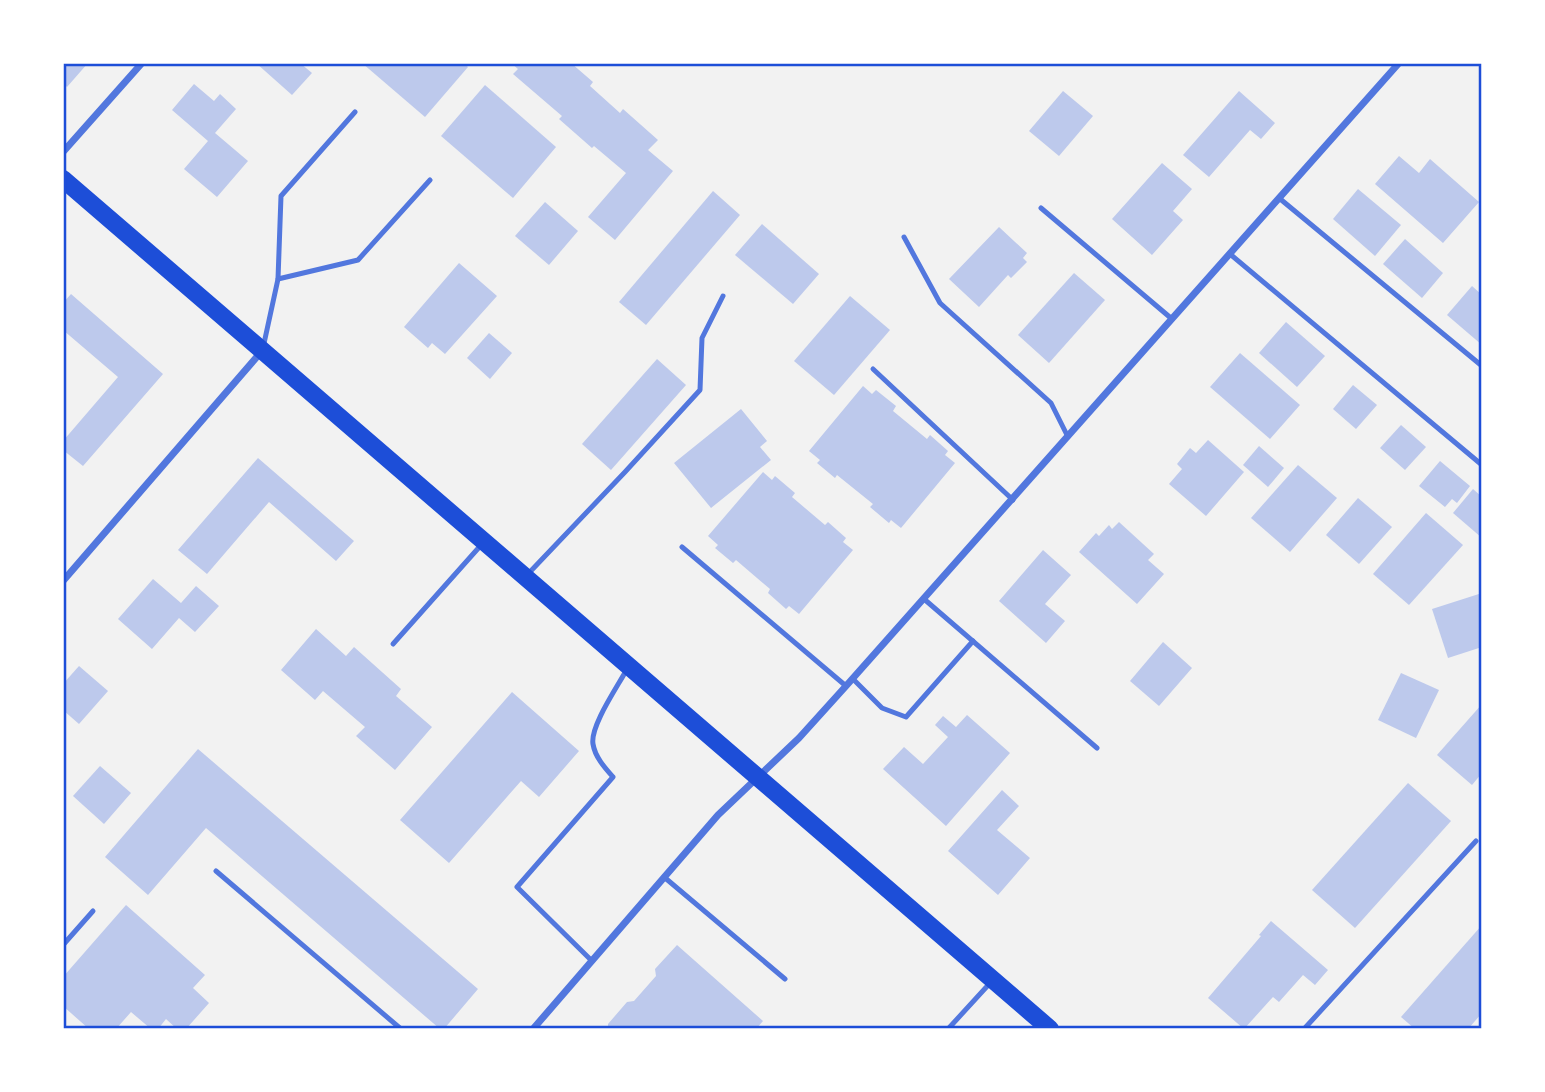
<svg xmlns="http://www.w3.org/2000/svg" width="1545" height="1092" font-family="Lato,sans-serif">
  <rect width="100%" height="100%" fill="#f2f2f2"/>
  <g fill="#bdc9ec">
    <path d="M63,63H88L67,87L63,83Z"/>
    <path d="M256,63H300L312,73L292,95Z"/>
    <path d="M362,63H464L468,67L425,117Z"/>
    <path d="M511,63H571L593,82L590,86L620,113L623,109L658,140L648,150L673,171L615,240L588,217L626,173L594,146L592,148L559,119L562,116L513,74L518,69Z"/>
    <path d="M194,84L214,101L220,94L236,109L215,133L248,161L217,197L184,169L208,141L172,110Z"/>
    <path d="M485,85L556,147L513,198L441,136Z"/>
    <path d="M1063,91L1093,116L1059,156L1029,131Z"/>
    <path d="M1239,91L1275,123L1261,139L1250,130L1209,177L1183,155Z"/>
    <path d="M1399,156L1419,173L1430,159L1479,202L1443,243L1375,184Z"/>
    <path d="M1162,163L1192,189L1173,211L1183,220L1152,255L1112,219Z"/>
    <path d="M1358,189L1401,225L1375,256L1333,219Z"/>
    <path d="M713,191L740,215L646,325L619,302Z"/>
    <path d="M545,202L578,231L549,265L515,236Z"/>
    <path d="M762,224L819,274L793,304L735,255Z"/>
    <path d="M999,227L1027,253L1023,258L1027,262L1011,278L1008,275L979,307L949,279Z"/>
    <path d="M1405,239L1443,273L1422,298L1383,264Z"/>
    <path d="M459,263L497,296L445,354L432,343L428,348L404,327Z"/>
    <path d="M1074,273L1105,300L1049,363L1018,335Z"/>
    <path d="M1472,286L1482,295V345L1447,315Z"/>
    <path d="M71,294L163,374L83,466L63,450V441L118,377L63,330V303Z"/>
    <path d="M850,296L890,330L834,395L794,361Z"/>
    <path d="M1286,322L1325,356L1297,387L1259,353Z"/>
    <path d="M489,333L512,353L490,379L467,358Z"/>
    <path d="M1240,353L1300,405L1270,439L1210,387Z"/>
    <path d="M657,359L686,385L611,470L582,444Z"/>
    <path d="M1353,385L1377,405L1356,429L1333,409Z"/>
    <path d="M863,386L872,394L876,390L896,406L893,411L927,439L930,435L948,451L945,455L955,463L901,528L891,520L889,523L870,507L873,504L837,475L835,478L817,463L820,460L809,451Z"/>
    <path d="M741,409L767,441L760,447L771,460L711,508L674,463Z"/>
    <path d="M1401,425L1426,447L1405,470L1380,448Z"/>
    <path d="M1208,440L1244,472L1206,516L1169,484L1182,469L1177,464L1190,448L1196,453Z"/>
    <path d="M1259,446L1284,468L1268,487L1243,465Z"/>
    <path d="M258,458L354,541L336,561L269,502L207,574L178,550Z"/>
    <path d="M1440,461L1470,486L1457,503L1452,499L1445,507L1419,486Z"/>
    <path d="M1298,465L1337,498L1290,552L1251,518Z"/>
    <path d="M763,472L772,480L775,476L795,493L792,497L825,525L828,522L846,538L843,542L853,550L799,614L789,606L786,609L768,593L770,589L736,560L733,563L715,548L718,545L708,536Z"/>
    <path d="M1473,489L1482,497V538L1453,513Z"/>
    <path d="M1358,498L1392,527L1359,564L1326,535Z"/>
    <path d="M1426,513L1463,545L1409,605L1373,574Z"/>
    <path d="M1119,522L1154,554L1148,560L1164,574L1137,604L1079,552L1096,533L1099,536L1109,525L1112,529Z"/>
    <path d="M1043,550L1071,575L1045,604L1065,621L1046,643L999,601Z"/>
    <path d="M153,579L181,603L196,586L219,606L195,632L179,618L152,649L118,619Z"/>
    <path d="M1482,593V647L1448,658L1432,609Z"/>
    <path d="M316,629L346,656L354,647L401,689L396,696L432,727L395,770L356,736L365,727L323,691L315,700L281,670Z"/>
    <path d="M1163,642L1192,668L1159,706L1130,681Z"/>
    <path d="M79,666L108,691L79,724L63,710V684Z"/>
    <path d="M1401,673L1439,690L1416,738L1378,720Z"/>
    <path d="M512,692L579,751L539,797L521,781L449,863L400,820Z"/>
    <path d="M1482,704V773L1472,785L1437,755Z"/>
    <path d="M967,715L1010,753L946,826L883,769L904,747L923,764L948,737L935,725L943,716L956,727Z"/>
    <path d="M198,749L478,989L444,1029H440L206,828L148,895L105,857Z"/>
    <path d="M100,766L131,793L104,824L73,796Z"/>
    <path d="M1408,783L1451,821L1355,928L1312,890Z"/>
    <path d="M1002,790L1019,806L997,830L1030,858L998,895L948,851Z"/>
    <path d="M126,905L205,975L193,988L209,1003L186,1029H177L166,1019L158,1029H151L131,1012L116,1029H89L63,1006V977Z"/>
    <path d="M1271,921L1328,970L1315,985L1303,975L1279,1002L1273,997L1244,1029L1208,998L1261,936L1259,935Z"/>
    <path d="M1482,925V1013L1468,1029H1415L1401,1017Z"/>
    <path d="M677,945L763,1021L756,1029H608V1024L627,1002L634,1001L656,976L655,969Z"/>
  </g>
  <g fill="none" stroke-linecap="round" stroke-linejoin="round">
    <g stroke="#5277de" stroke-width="5">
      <path d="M1279,198L1482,366"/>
      <path d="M1041,208L1172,319"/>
      <path d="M904,237L940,303L1051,403L1068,437"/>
      <path d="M1230,254L1482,465"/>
      <path d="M278,279L281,196L355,112"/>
      <path d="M263,348L278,279L358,260L430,180"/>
      <path d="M873,369L1013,500"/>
      <path d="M682,547L846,686"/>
      <path d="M527,575L625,472L700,390L702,338L723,296"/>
      <path d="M924,599L1097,748"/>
      <path d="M393,644L482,544"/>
      <path d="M853,679L882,708L906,717L973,641"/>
      <path d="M216,871L401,1029"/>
      <path d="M664,877L785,979"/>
      <path d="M63,945L93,911"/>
      <path d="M592,961L517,887L613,777C605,768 595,757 593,744C590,726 618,686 627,669"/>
      <path d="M948,1029L991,982"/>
      <path d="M1304,1029L1476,841"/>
    </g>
    <g stroke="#5277de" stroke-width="7">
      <path d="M63,152L142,63"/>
      <path d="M63,581L262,351"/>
      <path d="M533,1029L718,815L799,738L846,686L1399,63"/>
    </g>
    <path stroke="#1d4ed8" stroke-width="18" d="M63,179L1050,1029"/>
  </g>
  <rect width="1545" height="1092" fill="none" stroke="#ffffff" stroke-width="130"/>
  <rect x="65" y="65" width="1415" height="962" fill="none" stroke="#1d4ed8" stroke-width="2.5"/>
</svg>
